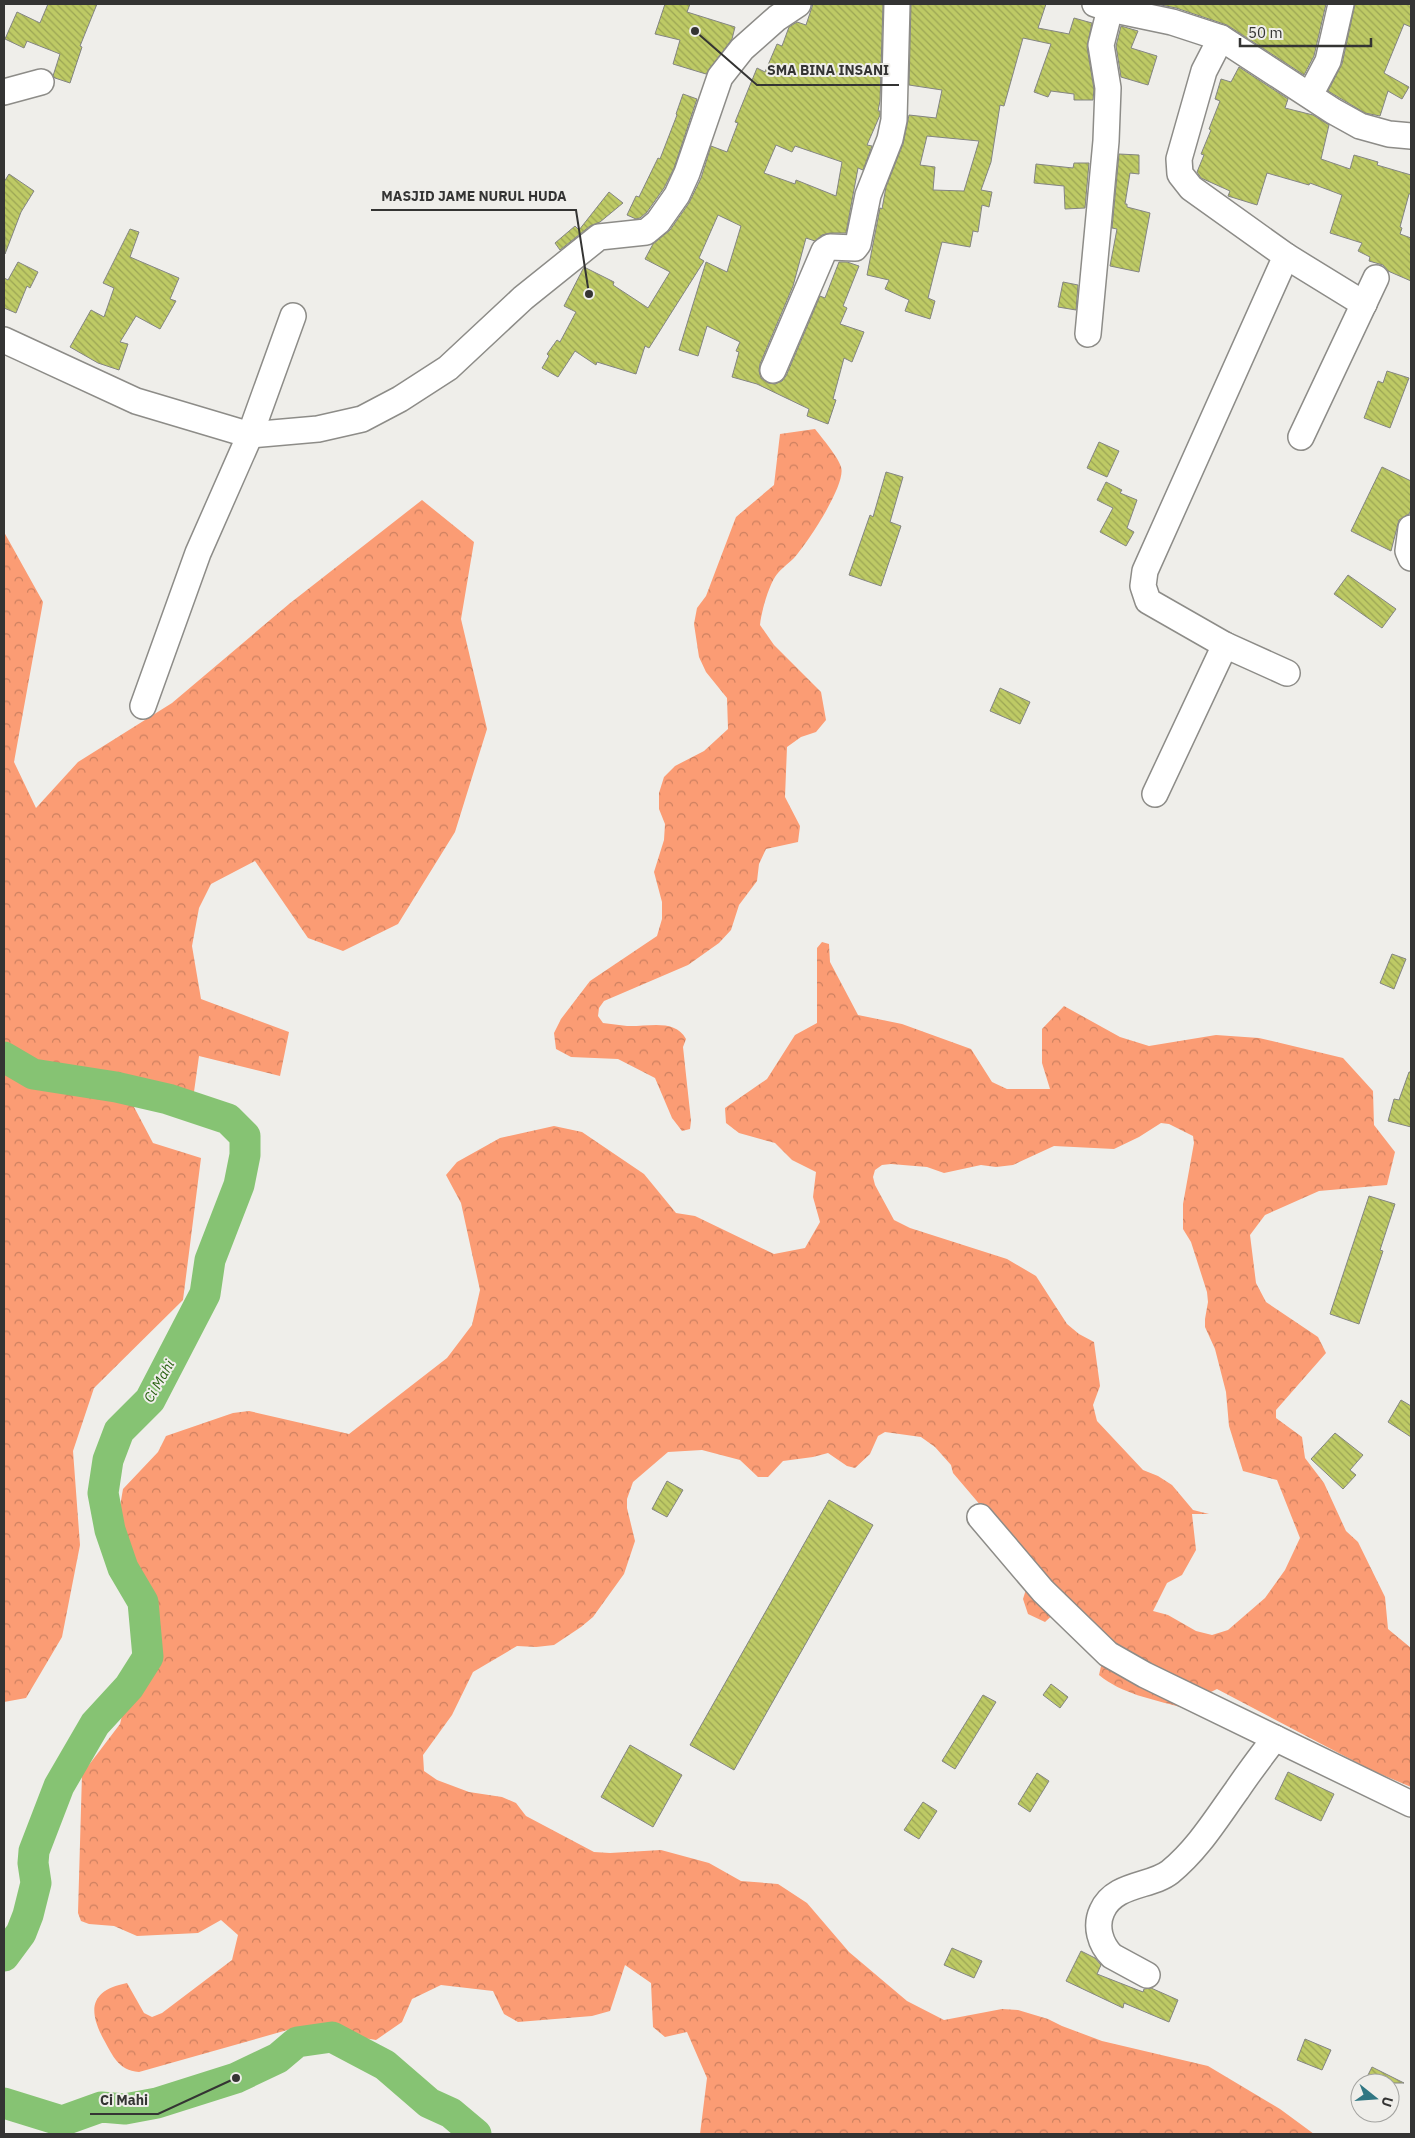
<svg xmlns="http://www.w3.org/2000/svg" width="1415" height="2138" font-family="'IBM Plex Sans',sans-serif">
  <defs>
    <pattern id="forest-crowns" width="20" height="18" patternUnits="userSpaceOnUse" patternTransform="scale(1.25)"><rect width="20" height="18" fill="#fb9c74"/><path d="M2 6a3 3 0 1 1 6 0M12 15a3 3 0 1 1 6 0" fill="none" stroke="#cc8060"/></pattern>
    <pattern id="building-back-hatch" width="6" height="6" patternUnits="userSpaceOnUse" patternTransform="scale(1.25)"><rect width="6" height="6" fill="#beca65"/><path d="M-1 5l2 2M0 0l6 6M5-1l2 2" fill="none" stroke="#9ba554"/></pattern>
  </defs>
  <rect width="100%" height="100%" fill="#efeeea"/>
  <g fill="url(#forest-crowns)" fill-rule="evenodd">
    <path d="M815,429C822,438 839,458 841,467C847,484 806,545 794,558C788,564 779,570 775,577C768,588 761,613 760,625L774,645L821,692L826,720L816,732L801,737L787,747L785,797L800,826L798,842L766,849L759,864L757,881L739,905L731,930L719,943L688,965L604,1001L599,1008L598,1016L603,1023C611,1024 619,1025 627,1026C647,1027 675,1018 686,1039L683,1047L691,1121L690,1129L682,1131L672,1118L655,1078L618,1059L571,1057L556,1049L554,1033L561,1019L590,981L657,936L662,919V902L654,872L664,840L665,824L659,809V793L664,777L675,766L704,751L728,729L727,698L706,672L699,657L694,624L697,608L706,596L736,517L774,485L780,434Z"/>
    <path d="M422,500L474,542L461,619L487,729L455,832L398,924L343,951L308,938L255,861L211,884L199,908L192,946L201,999L289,1032L280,1076L199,1056L193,1099L134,1107L153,1143L201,1158L183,1300L94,1388L73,1451L80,1545L62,1637L26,1698L4,1702V532L43,602L14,762L36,808L78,762L172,703L289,604Z"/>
    <path d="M822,942L829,944L830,962L858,1015L902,1024L971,1049L992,1082L1007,1089H1050L1042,1063V1029L1064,1006L1120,1037L1149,1046L1216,1035L1259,1038L1343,1058L1373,1091L1374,1125L1395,1152L1387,1185L1319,1191L1265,1215L1250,1235L1256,1283L1266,1302L1318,1337L1326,1353L1276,1410V1418L1302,1437L1305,1458L1324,1483L1346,1531L1358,1542L1385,1597L1388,1629L1411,1648V1787L1371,1770L1217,1689L1180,1707C1152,1699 1122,1694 1099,1675L1107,1640L1057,1611L1045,1622L1028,1614L1023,1599L1033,1567L953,1473L951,1465L935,1447L921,1437L885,1432L878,1436L870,1454L855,1468L847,1466L828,1453L813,1457L783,1461L768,1477H758L740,1460L702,1450L668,1452L633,1482L627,1499V1508L635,1541L624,1574L593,1617L581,1627L554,1645L536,1647L517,1646L473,1672L452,1715L423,1755L424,1771L437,1780L469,1792L502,1797L516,1803L526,1816L594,1852L610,1853L661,1850L709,1863L741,1881L778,1884L807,1903L849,1952L907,2001L944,2020L1002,2009L1018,2010L1048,2019L1062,2026L1102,2041L1208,2066L1280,2109L1314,2134H700L707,2078L687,2032L665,2037L653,2027L651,1983L625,1965L610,2011L592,2016L518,2022L504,2014L493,1991L441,1985L412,1999L402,2022L376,2040L298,2027L139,2072C118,2070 113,2056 104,2040C87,2009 91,1990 127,1983L144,2013L152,2017L162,2013L232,1960L238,1935L221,1920L198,1933L137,1936L114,1926L89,1924L81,1921L78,1913L82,1774L120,1724L129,1687L133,1654L149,1601L117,1524L123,1489L158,1452L166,1436L233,1413L249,1411L349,1434L447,1358L472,1325L480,1290L461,1203L446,1175L457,1162L500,1138L554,1126L582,1132L644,1174L676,1213L695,1216L774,1254L805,1248L820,1222L813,1197L816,1172L792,1160L775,1143L739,1133L726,1123L725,1108L767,1079L795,1035L817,1023V948ZM1161,1123L1169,1124L1193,1136L1194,1143L1183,1204V1229L1191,1242L1207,1292L1208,1302L1205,1319V1327L1215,1349L1226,1392L1229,1426L1243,1471L1277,1480L1300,1538L1285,1570L1265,1598L1228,1630L1212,1635L1196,1631L1168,1615L1153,1611L1167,1583L1182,1575L1196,1550L1192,1514H1209L1193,1510L1172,1485L1158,1476L1143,1470L1097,1421L1093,1405L1100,1386L1094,1342L1079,1334L1067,1324L1036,1276L1007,1259L910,1228L894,1220L875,1185L873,1177L875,1170L882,1165L891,1164L927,1167L944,1173L981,1165L996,1167L1013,1165L1054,1146L1114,1149L1139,1137Z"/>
  </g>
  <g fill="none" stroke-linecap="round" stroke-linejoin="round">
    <g stroke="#86c373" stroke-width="31">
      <path d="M4,1057L33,1074L116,1087L168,1099L228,1119L245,1136V1155L239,1185L210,1260L205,1294L150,1400L119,1431L108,1460L103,1493L110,1530L123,1568L143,1602L148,1657L129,1687L95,1724L59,1786L34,1851L33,1863L36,1883L28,1915L21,1933L4,1956"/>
      <path d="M4,2103L62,2121L101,2107L125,2109L157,2103L236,2078L278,2058L297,2042L332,2037L385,2065L429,2103L451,2113L476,2134"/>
    </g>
  </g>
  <g fill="url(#building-back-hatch)" stroke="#848582" fill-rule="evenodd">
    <path d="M48,4H97L80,46L82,47L70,83L55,78L53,76L60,54L27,41L24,48L5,39L17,12L40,23Z"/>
    <path d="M665,4H690L687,12L735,27L732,39L706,74L673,64L680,40L655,34Z"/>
    <path d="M813,4H883L880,101L878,111H880V115L867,145L872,146L863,170L858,168L846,233H830L822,235L815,241L806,238L793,286L760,364L759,371L761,378L768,383L775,384L782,381L786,376L820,296L825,298L839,262H847L859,266L843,306L847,308L840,324L864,332L852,362L844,358L833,399L836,400L828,424L807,416L809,409L757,384L732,377L739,352L736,351L740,342L707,326L698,356L679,350L706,262L727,272L741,226L718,215L699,258L704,261L649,348L645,346L636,374L597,362L596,365L575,351L558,377L542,368L549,356L547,354L557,340L560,342L576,312L564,306L584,267L614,282L613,285L648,308L670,272L645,259L653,244L670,230L689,203L701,178L711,146L727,152L738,123L735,122L757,68L765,72L777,44L782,46L789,27L797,22L806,25ZM776,145L792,152L795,146L842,162L836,196L796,180L795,184L764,173Z"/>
    <path d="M911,4H1046L1038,28L1069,34L1074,18L1092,23L1087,47L1094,89L1093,100H1074V94L1051,91L1048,97L1034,92L1051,44L1023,38L1004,106L1000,105L991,162L981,190L992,192L989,207L982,205L978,232L973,231L970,247L942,242L928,298L935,301L930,319L905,311L909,300L885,289L889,280L867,275L880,208L882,209L886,187L903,144L909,115L936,118L942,90L909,85ZM927,136L979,141L964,191L933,190L935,167L920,165Z"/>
    <path d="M1156,4H1326L1314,56L1304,75L1227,25L1176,8Z"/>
    <path d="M1355,4H1411V27L1404,24L1384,73L1409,87L1402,99L1388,91L1380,116L1365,113L1328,91L1342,64Z"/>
    <path d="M1121,26L1138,31L1131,48L1157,56L1148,85L1121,77L1116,46Z"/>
    <path d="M1239,67L1288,99L1285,108L1313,115L1329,125L1321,159L1350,169L1354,155L1378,162L1377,165L1411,175V194H1409L1400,227L1402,228L1400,234L1411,238V281L1388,271L1383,265L1369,261L1370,257L1358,251L1362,243L1330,233L1342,195L1310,183L1309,185L1267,173L1257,205L1228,196L1230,191L1201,178L1197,172L1204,155L1201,154L1211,130L1209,129L1220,101L1215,99L1221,79L1231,82Z"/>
    <path d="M683,94L697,99L674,168L664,188L647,212L640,218L636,219L627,215L636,196L639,197L658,158L660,159L677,115L676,114Z"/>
    <path d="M1119,154L1139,155V174L1130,173L1125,204H1127V207L1150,213L1139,272L1110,266L1117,229L1112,228Z"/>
    <path d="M1074,163H1089L1085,208L1065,209L1064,186L1034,183L1036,164L1073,168Z"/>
    <path d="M9,174L34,191L21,212L5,254L4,182Z"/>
    <path d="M609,192L623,203L600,222L590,226L560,250L555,243L575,226L579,230Z"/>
    <path d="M130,229L139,232L130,257L179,278L170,299L176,301L160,329L136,316L120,342L128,344L119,370L98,363L70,347L91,310L104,317L114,288L103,283Z"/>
    <path d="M18,262L38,272L30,288L27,286L16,313L4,308V278L8,280Z"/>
    <path d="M1063,282L1078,285L1076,310L1058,307Z"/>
    <path d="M1387,371L1409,378L1390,428L1364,418L1378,381L1383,383Z"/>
    <path d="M1099,442L1119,451L1107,477L1087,468Z"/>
    <path d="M1382,467L1411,481V510L1409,514L1399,520L1391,551L1351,531Z"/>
    <path d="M886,472L903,477L890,522L901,526L881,586L849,575L870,515L873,517Z"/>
    <path d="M1106,482L1122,490L1120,493L1137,500L1127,528L1134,532L1126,546L1100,532L1113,508L1097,500Z"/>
    <path d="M1348,575L1396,609L1382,628L1334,594Z"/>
    <path d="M1000,688L1030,702L1020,724L990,711Z"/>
    <path d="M1392,954L1406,959L1394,989L1380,983Z"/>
    <path d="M1409,1072H1411V1127L1388,1121L1394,1099L1399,1100Z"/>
    <path d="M1369,1196L1395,1204L1380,1250L1383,1251L1359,1324L1330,1314Z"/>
    <path d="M1401,1400L1411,1406V1437L1388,1422Z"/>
    <path d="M1335,1433L1363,1455L1350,1470L1356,1475L1343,1489L1311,1459Z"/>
    <path d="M667,1481L683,1490L667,1517L652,1509Z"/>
    <path d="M829,1500L873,1525L734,1770L690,1745Z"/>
    <path d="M1051,1684L1068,1697L1060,1708L1043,1695Z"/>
    <path d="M983,1695L996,1702L955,1769L942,1761Z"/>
    <path d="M630,1745L682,1775L653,1827L601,1797Z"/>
    <path d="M1288,1772L1334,1794L1321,1821L1275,1799Z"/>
    <path d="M1037,1773L1049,1781L1030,1812L1018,1804Z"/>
    <path d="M923,1802L937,1811L919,1839L904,1830Z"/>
    <path d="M952,1948L982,1961L974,1978L944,1965Z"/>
    <path d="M1081,1951L1095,1958L1101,1965L1097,1974L1143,1992L1144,1989L1151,1988L1178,2000L1169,2022L1124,2003L1123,2008L1066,1981Z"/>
    <path d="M1305,2039L1331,2050L1322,2070L1297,2060Z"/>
    <path d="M1372,2067L1404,2083H1364Z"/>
  </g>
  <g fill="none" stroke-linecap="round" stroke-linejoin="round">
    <defs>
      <g id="minor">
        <path d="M1095,4L1110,9L1172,22L1221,38L1333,111L1360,126L1389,134L1411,136"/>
        <path d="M1221,38L1204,71L1179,159L1180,174L1191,188L1286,256L1145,571L1143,586L1148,601L1225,645L1287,673"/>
        <path d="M4,92L41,82"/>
        <path d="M1310,95L1328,61L1341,4"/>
        <path d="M1286,256L1364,304"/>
        <path d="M1088,334L1106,141L1108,88L1101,45L1110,9"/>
        <path d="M4,340L136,401L250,435L318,429L362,419L400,399L448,368L523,298L599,237L646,232L658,222L677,195L687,173L720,77L742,49L777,18L798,4"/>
        <path d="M773,370L824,251L830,247L855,248L858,244L868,195L890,139L894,120L897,4"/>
        <path d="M1301,437L1376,278"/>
        <path d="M1411,528L1408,551L1411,558"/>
        <path d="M143,706L198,553L250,435L293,316"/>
        <path d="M1155,794L1225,645"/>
        <path d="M980,1517L1043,1591L1108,1654L1145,1675L1411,1804"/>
        <path d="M1147,1975L1112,1956C1100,1944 1095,1926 1102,1911C1114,1883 1151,1887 1170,1872C1198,1849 1216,1819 1237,1790C1249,1772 1262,1755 1275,1738"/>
      </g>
    </defs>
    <use href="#minor" stroke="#8d8c88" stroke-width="28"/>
    <use href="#minor" stroke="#fff" stroke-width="25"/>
  </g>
  <g text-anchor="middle" stroke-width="4" stroke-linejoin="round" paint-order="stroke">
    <g font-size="14" font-style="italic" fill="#265f0e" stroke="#efeeea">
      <text transform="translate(159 1381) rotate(-60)" y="5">Ci Mahi</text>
    </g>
  </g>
  <path fill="none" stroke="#343433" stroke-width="2" d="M695 31L757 85H899M589 294L576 210H371M236 2078L158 2114H90"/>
  <g fill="#343433" stroke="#efeeea" stroke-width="2">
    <circle cx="695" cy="31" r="5"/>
    <circle cx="589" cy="294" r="5"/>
    <circle cx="236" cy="2078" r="5"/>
  </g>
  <g font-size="14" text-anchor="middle" font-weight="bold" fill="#343433" stroke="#efeeea" stroke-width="4" stroke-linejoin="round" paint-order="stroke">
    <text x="828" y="75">SMA BINA INSANI</text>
    <text x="474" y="201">MASJID JAME NURUL HUDA</text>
    <text x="124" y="2105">Ci Mahi</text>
  </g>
  <rect width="1415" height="2138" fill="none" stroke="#343433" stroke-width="10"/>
  <g transform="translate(1375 2098) rotate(107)"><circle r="24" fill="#efeeea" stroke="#a4a4a1"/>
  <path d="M0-4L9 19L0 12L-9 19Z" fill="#317783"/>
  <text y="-8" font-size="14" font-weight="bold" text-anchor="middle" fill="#343433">U</text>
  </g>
  <path d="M1240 38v8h131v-8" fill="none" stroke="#343433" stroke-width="2.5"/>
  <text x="1248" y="38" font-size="15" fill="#343433" stroke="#efeeea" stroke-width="4" paint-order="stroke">50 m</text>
</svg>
